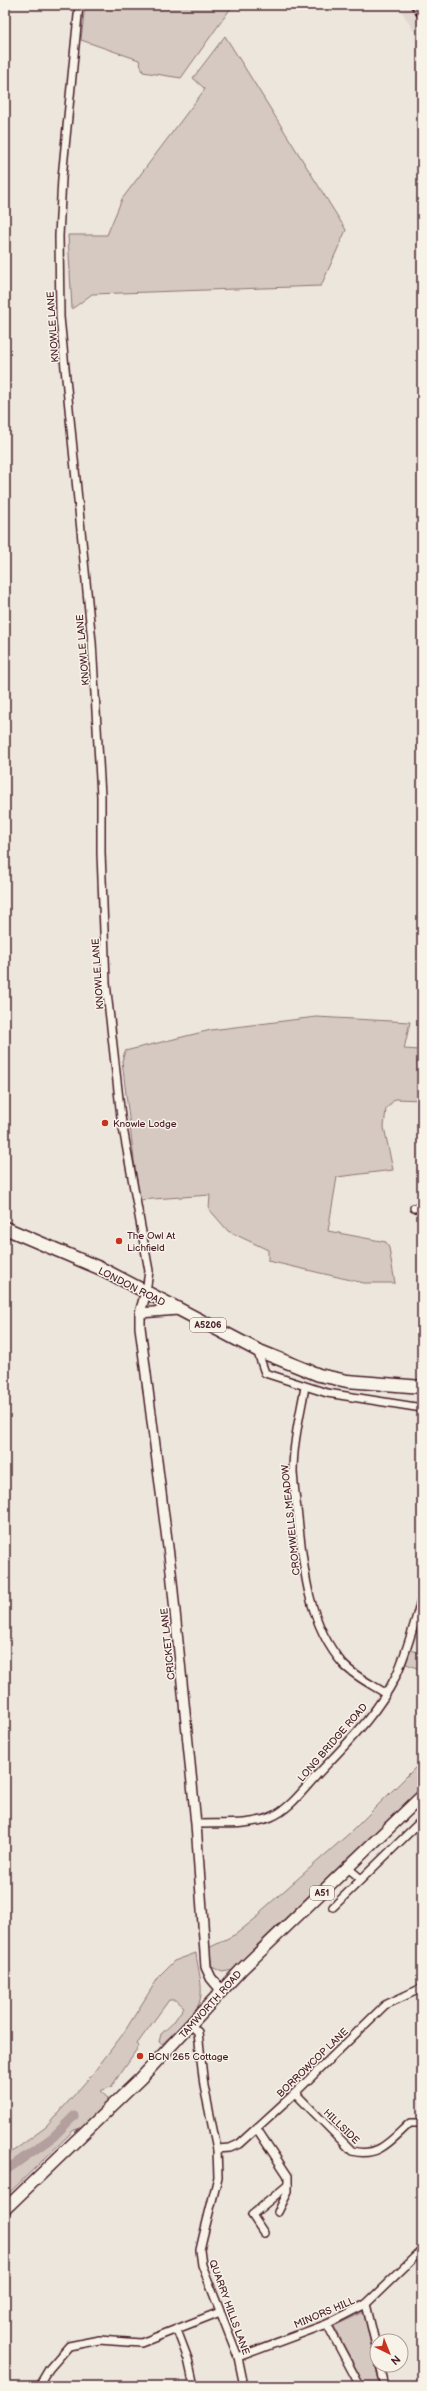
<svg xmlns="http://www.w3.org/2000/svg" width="427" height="2391" font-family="'Balsamiq Sans',sans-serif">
  <rect width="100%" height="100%" fill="#ece6dd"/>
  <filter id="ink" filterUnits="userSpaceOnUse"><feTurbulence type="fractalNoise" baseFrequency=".025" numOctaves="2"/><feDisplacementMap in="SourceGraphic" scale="8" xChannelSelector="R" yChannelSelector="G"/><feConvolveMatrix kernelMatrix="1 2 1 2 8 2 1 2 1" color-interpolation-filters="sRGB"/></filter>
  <g filter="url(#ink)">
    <path fill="#e0d7d0" d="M398,5H422V44Z"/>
    <g fill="#d5c9c2" stroke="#907476">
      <path d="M85,5H233L181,78L143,72L139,60L81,40Z"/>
      <path d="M225,36L346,230L321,286L92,294L72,309L68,235H107L122,199L205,89L193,78Z"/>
      <path d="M316,1017L410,1022L404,1049L420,1050L417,1063L422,1065V1100L395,1099L386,1109L384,1127L393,1170L337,1177L328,1231L386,1242L389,1248L395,1283H364L268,1261V1250L228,1231L209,1209L210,1195L139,1200L122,1061L125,1051L211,1030Z"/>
      <path d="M409,1649L422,1654V1670L404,1663Z"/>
      <path d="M422,1761V1791L234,1970L222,1972L212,1967L209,1948L236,1934L261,1914L260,1912L352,1831Z"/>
      <path d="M196,1953C197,1966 204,1986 200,2000C196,2018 174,2032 162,2044L159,2042L161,2034L173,2023L184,2007L176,2000H169L137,2044L139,2046L111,2087L100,2091L108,2098C107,2108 84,2129 74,2130L5,2197V2157L46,2127L90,2077L123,2034L160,1975L174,1961Z"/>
      <path d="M364,2312L380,2385V2386H365L334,2326Z"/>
    </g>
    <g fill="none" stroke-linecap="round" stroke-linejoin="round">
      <path stroke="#b39f9d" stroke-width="9" d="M5,2171L53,2137L74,2116"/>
      <defs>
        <g id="minor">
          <path d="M79,5L62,178L59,236L60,317L92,642L101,796V853L106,983L121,1117L149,1271L146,1292"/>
          <path d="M414,1208L422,1207"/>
          <path d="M257,1350L265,1373L327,1393L422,1408"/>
          <path d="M305,1387C300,1415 293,1443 293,1472C294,1487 296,1502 298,1517C303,1567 308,1624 343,1664C354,1676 371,1684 385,1693"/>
          <path d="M196,1824C220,1823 249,1826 271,1817C289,1810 303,1790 316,1776C345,1745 377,1715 396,1676C407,1652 414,1624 422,1598"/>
          <path d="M348,1868L361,1879"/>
          <path d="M333,1907L422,1820"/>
          <path d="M191,2025L198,2032L204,2086L217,2149L218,2177L203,2237L200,2250L202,2265L238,2357L244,2386"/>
          <path d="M295,2093L352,2151C379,2158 391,2140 410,2123H422"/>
          <path d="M257,2129L288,2176V2192L278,2212"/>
          <path d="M217,2149L230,2148L239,2144L295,2093L385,2005L422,1988"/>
          <path d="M264,2233L252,2215L288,2185"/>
          <path d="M366,2304L377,2350"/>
          <path d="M327,2324L360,2386"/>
          <path d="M177,2330L188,2359L194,2386"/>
          <path d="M238,2357L327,2324L366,2304L422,2250"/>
          <path d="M380,2365L385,2386"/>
          <path d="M39,2386L49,2369L69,2346L99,2340L141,2343L220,2312"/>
        </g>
        <g id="tertiary">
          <path d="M146,1292L140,1313V1327L171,1571L196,1824L206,1967L211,1978L222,1991"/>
          <path d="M140,1313L178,1310"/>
        </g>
        <path id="primary" d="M5,2209L141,2078L242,1969L422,1796"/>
        <path id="trunk" d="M5,1228L104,1270L257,1350L319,1375L347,1381L422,1387"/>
      </defs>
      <use href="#minor" stroke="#4a1f2b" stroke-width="10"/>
      <use href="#tertiary" stroke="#4a1f2b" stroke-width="12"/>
      <use href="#primary" stroke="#4a1f2b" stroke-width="14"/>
      <use href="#trunk" stroke="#4a1f2b" stroke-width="15"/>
      <use href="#minor" stroke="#f7f3e8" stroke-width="7"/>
      <use href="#tertiary" stroke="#f7f3e8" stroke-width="9"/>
      <use href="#primary" stroke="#f7f3e8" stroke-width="11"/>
      <use href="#trunk" stroke="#f7f3e8" stroke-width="12"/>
      <path stroke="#4a1f2b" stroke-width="2.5" stroke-dasharray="6 3" stroke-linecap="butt" d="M410,5L422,22"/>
    </g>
  </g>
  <g fill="#c8321e" stroke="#f7f3e8" stroke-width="1.5">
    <circle cx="105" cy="1123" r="4"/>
    <circle cx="119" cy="1241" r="4"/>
    <circle cx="140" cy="2056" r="4"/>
  </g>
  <g text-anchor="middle" stroke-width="3" stroke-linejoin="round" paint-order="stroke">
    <g fill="#f7f3e8" stroke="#7e5f64" stroke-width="1">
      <rect x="190" y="1318" width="36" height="14" rx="3"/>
      <rect x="310" y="1886" width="24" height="14" rx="3"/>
    </g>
    <g font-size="9" font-weight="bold" fill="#4a1f2b">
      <text x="208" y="1328">A5206</text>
      <text x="322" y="1896">A51</text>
    </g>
    <g font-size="10" fill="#4a1f2b" stroke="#f7f3e8">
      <text transform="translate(52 327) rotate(-94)" y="4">KNOWLE LANE</text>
      <text transform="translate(82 650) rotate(-95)" y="4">KNOWLE LANE</text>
      <text transform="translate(97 974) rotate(-94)" y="4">KNOWLE LANE</text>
      <text transform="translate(132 1286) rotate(27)" y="4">LONDON ROAD</text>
      <text transform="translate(290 1520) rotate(-96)" y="4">CROMWELLS MEADOW</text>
      <text transform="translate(167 1644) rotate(-96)" y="4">CRICKET LANE</text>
      <text transform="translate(332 1742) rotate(-49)" y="4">LONG BRIDGE ROAD</text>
      <text transform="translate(210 2004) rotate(-48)" y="4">TAMWORTH ROAD</text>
      <text transform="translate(312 2062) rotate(-44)" y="4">BORROWCOP LANE</text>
      <text transform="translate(342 2126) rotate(44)" y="4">HILLSIDE</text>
      <text transform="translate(230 2307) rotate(70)" y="4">QUARRY HILLS LANE</text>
      <text transform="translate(324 2312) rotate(-23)" y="4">MINORS HILL</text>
    </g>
    <g font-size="10" fill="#4a1f2b" stroke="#f7f3e8" text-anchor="start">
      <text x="113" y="1127">Knowle Lodge</text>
      <text x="127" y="1239">The Owl At<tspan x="127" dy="12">Lichfield</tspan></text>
      <text x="148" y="2060">BCN 265 Cottage</text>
    </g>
  </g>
  <rect width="427" height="2391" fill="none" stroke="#f7f3e8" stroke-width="20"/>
  <rect x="10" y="10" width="407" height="2371" fill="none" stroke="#4a1f2b" stroke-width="1.5" filter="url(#ink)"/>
  <g transform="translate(389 2353) rotate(137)"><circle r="19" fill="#f7f3e8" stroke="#b29e9c"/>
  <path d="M0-3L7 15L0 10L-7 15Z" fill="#c8321e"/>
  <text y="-6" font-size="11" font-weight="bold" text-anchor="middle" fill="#4a1f2b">N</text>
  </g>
</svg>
